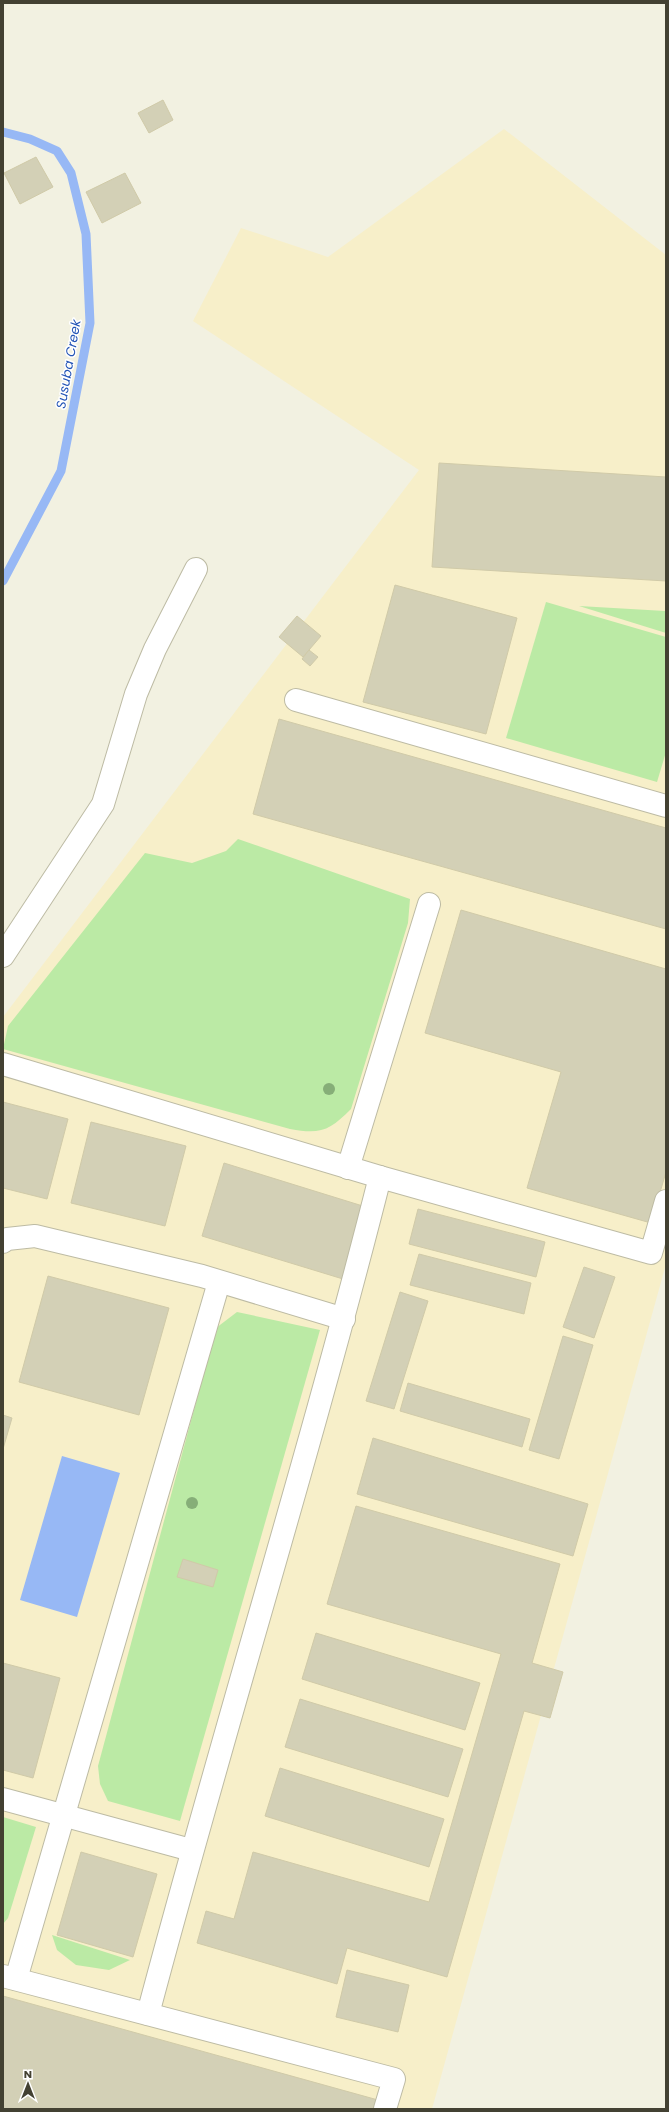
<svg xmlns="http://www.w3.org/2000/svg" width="669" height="2112" font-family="Poppins,sans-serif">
  <rect width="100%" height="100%" fill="#f2f1e1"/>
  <path fill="#f7efc9" d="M504,129L666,255V1264L432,2109H3V1017L419,470L193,321L241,228L328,257Z"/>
  <g fill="#bbeaa5">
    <path d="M546,602L666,637V752L657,782L506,738Z"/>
    <path d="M579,606L665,611L666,633Z"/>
    <path d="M238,839L410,899L408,923L351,1109C330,1130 321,1135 290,1129L3,1049L8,1026L145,853L192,863L226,851Z"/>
    <path d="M237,1312L320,1330L180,1821L108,1801L100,1784L98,1766L216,1328Z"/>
    <path d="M3,1817L36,1827L8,1918L3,1924Z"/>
    <path d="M52,1935L130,1960L109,1970L76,1965L57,1950Z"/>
  </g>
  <path fill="#97b8f5" d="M62,1456L120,1473L77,1617L20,1600Z"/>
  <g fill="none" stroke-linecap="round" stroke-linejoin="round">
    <path stroke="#97b8f5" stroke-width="9" d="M3,132L30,139L57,151L71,173L86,234L90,323L61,471L3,581"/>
  </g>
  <g fill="#d3d0b6" stroke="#d0caa8">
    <path d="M163,100L173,120L149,133L138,113Z"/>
    <path d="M36,157L53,187L20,204L4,173Z"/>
    <path d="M125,173L141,203L102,223L86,192Z"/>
    <path d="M439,463L666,477V581L432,567Z"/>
    <path d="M395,585L517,618L486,734L363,702Z"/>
    <path d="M297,616L321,636L303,657L279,637Z"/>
    <path d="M309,650L318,657L310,666L302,659Z"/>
    <path d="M279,719L666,828V929L253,814Z"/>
    <path d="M461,910L666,969V1172L651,1223L527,1188L561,1072L425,1033Z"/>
    <path d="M3,1102L68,1119L47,1199L3,1188Z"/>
    <path d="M91,1122L186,1146L165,1226L71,1203Z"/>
    <path d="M224,1163L366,1207L343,1279L202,1236Z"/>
    <path d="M418,1209L545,1242L536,1277L409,1244Z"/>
    <path d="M419,1254L531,1283L524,1314L410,1285Z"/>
    <path d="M584,1267L615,1277L594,1338L563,1327Z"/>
    <path d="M48,1276L169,1308L139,1415L19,1382Z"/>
    <path d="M400,1292L428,1301L394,1409L366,1401Z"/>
    <path d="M563,1336L593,1345L559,1459L529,1450Z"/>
    <path d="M408,1383L530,1419L522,1447L400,1411Z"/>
    <path d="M3,1415L12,1418L3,1449Z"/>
    <path d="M373,1438L588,1504L573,1556L357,1494Z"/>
    <path d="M356,1506L560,1564L532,1663L563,1672L550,1718L524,1711L447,1977L347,1948L337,1984L197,1943L206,1911L234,1919L253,1852L429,1902L501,1654L327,1604Z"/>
    <path d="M183,1559L218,1570L213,1587L177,1577Z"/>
    <path d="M316,1633L480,1683L465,1730L302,1679Z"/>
    <path d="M3,1663L60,1678L33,1778L3,1770Z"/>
    <path d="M300,1699L463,1749L448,1797L285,1747Z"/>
    <path d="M280,1768L444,1819L429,1867L265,1816Z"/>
    <path d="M81,1852L157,1874L133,1957L57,1935Z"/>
    <path d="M347,1970L409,1985L398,2032L336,2017Z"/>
    <path d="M3,1996L378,2100L375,2109H3Z"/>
  </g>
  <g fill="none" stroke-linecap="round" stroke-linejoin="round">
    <defs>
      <g id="minor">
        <path d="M296,700L666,806"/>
        <path d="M3,956L103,804L136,694L155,649L196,569"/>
        <path d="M3,1064L380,1177"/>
        <path d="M348,1168L429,904"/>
        <path d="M3,1242L7,1239L35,1236L202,1276L344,1319"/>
        <path d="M3,1799L191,1850"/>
        <path d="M3,1976L394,2079L385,2109"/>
        <path d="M16,1979L219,1282"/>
        <path d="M148,2014C222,1734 309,1458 380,1177L651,1253L666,1201"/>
      </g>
    </defs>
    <use href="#minor" stroke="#bdbba4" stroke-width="24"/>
    <use href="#minor" stroke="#fff" stroke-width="22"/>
  </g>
  <g fill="#86ae78">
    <circle cx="329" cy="1089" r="6"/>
    <circle cx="192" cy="1503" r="6"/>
  </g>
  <g text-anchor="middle" stroke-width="3" stroke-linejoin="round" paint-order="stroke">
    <g font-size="13" font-style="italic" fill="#2455b6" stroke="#fff">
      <text transform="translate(68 364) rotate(-80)" y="5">Susuba Creek</text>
    </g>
  </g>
  <rect width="669" height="2112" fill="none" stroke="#434132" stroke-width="8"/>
  <g transform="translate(28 2084)" stroke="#ffffff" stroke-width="3" paint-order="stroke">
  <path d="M0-3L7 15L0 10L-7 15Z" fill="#434132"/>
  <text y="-6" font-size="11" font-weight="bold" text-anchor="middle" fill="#434132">N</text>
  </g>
</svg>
